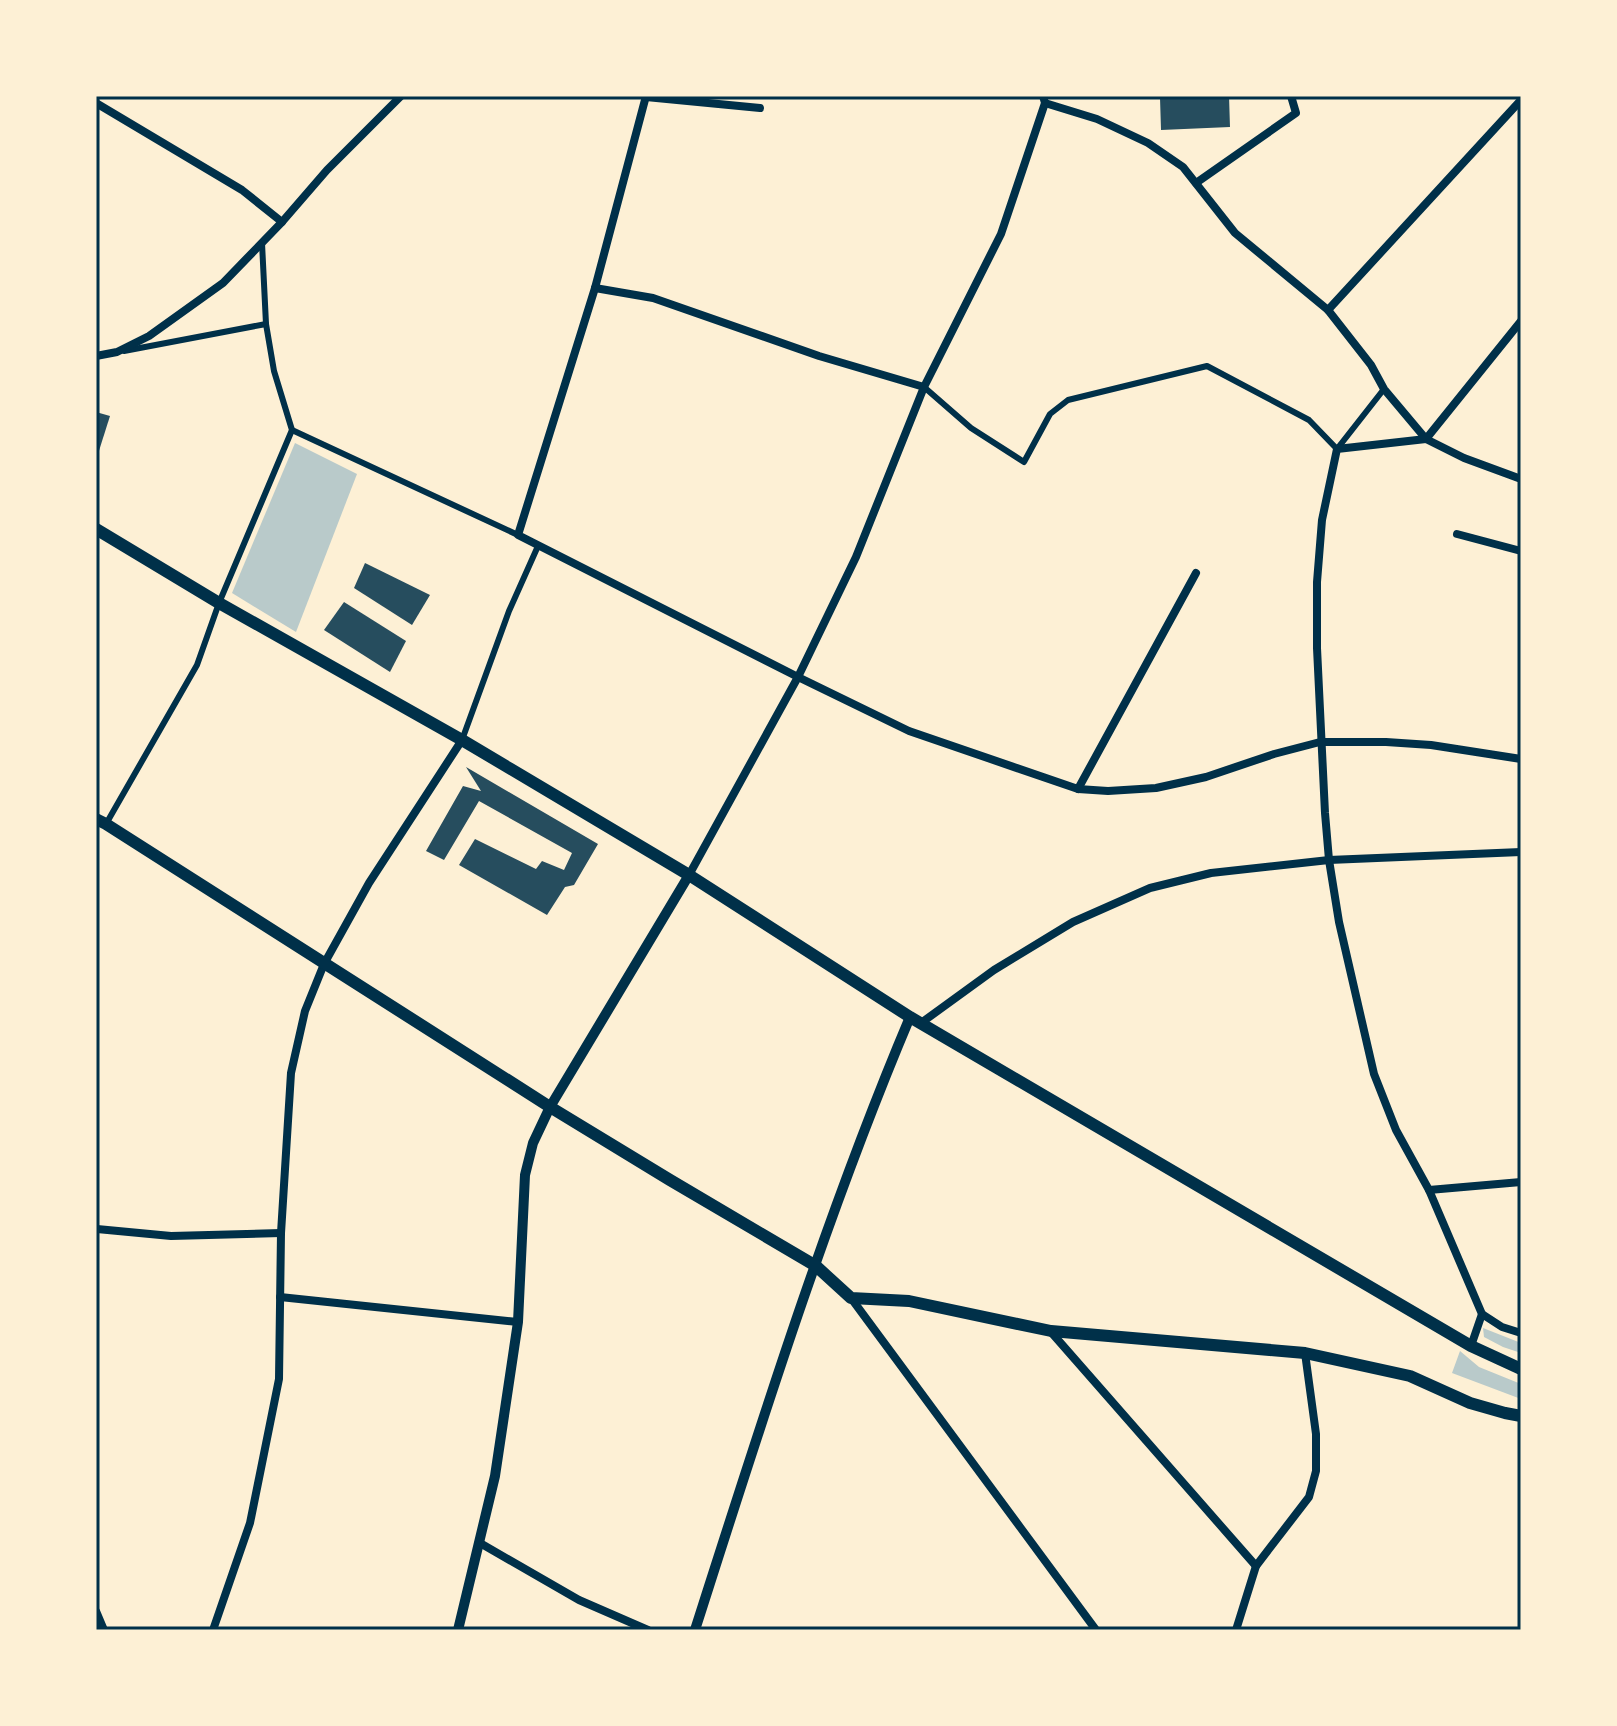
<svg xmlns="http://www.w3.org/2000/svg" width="1617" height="1726" font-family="'Space Grotesk',sans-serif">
  <rect width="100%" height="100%" fill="#fdf0d5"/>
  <g fill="#b9caca">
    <path d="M295,443L357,474L296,632L232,593Z"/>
    <path d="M1483,1328L1521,1343V1353L1503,1347L1484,1337Z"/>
    <path d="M1460,1351L1479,1367L1521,1384V1399L1452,1373Z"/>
  </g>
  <g fill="#264d5e">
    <path d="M1229,96L1230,127L1161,130L1160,97Z"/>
    <path d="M96,412L110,416L97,457H96Z"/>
    <path d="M365,563L430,595L412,625L354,588Z"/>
    <path d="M344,602L406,641L390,672L324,630Z"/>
    <path d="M466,767L598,844L574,885L565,887L547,915L459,865L475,839L536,869L542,861L564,870L572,853L479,801L444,860L426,851L463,786L481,791Z"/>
  </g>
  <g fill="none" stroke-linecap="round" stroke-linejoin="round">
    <g stroke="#003049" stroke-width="6">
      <path d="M124,351L266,324"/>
      <path d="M924,387L971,428L1024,462L1050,414L1068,400L1207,366L1309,420L1337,449L1384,389"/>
      <path d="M292,430L518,535"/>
      <path d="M462,740L509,611L538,546"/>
      <path d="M106,824L197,665L219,603L292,430L274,371L266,324L262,243"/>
    </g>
    <g stroke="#003049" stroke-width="8">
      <path d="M646,96L595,288L518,535L798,677L909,731L1078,789L1108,791L1156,788L1206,777L1274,754L1320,742H1386L1431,745L1521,759"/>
      <path d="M646,97L760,108"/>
      <path d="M96,103L242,190L282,222"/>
      <path d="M1045,103L1097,119L1148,143L1183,167L1235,233L1328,310L1371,365L1384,389L1426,439L1464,458L1521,479"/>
      <path d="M1196,183L1296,113L1291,96"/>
      <path d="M595,288L653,298L819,356L924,387"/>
      <path d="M1328,310L1521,100"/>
      <path d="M96,356L117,352L149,336L223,283L282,222L327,170L401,96"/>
      <path d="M1457,534L1521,551"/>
      <path d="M1078,789L1196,573"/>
      <path d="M689,875L798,677L856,557L924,387L1001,234L1045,103L1043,96"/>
      <path d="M921,1023L994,970L1073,922L1150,888L1211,873L1329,860L1521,852"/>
      <path d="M1429,1190L1521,1182"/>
      <path d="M96,1231L97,1229L171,1236L281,1233"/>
      <path d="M280,1297L518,1322"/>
      <path d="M851,1298L1096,1630"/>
      <path d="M1482,1314L1502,1327L1521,1333"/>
      <path d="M1051,1332L1256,1566"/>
      <path d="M1471,1346L1482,1314L1429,1190L1396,1130L1374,1074L1339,922L1329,860L1325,813L1317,648V582L1322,520L1337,449L1426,439L1521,321"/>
      <path d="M480,1543L579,1600L648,1630"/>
      <path d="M96,1611L104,1630"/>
      <path d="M213,1630L250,1523L279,1379L281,1233L291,1073L305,1011L324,964L369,883L462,740"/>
      <path d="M1236,1630L1256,1566L1309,1497L1316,1471V1434L1305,1353"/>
    </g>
    <g stroke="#003049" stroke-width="10">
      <path d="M458,1630L495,1476L518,1322L525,1175L533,1143L550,1107L689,875"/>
      <path d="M695,1630C761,1424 826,1216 910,1017"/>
    </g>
    <g stroke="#003049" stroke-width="12">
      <path d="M96,529L219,603L462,740L689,875L910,1017L1471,1346L1521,1369"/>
      <path d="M96,819L106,824L550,1107L670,1180L816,1266L851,1298L909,1301L1051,1331L1305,1353L1410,1376L1470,1403L1505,1413L1521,1416"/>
    </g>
  </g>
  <rect width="1617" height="1726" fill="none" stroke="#fdf0d5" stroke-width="196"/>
  <rect x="98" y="98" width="1421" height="1530" fill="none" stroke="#003049" stroke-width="3"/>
</svg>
